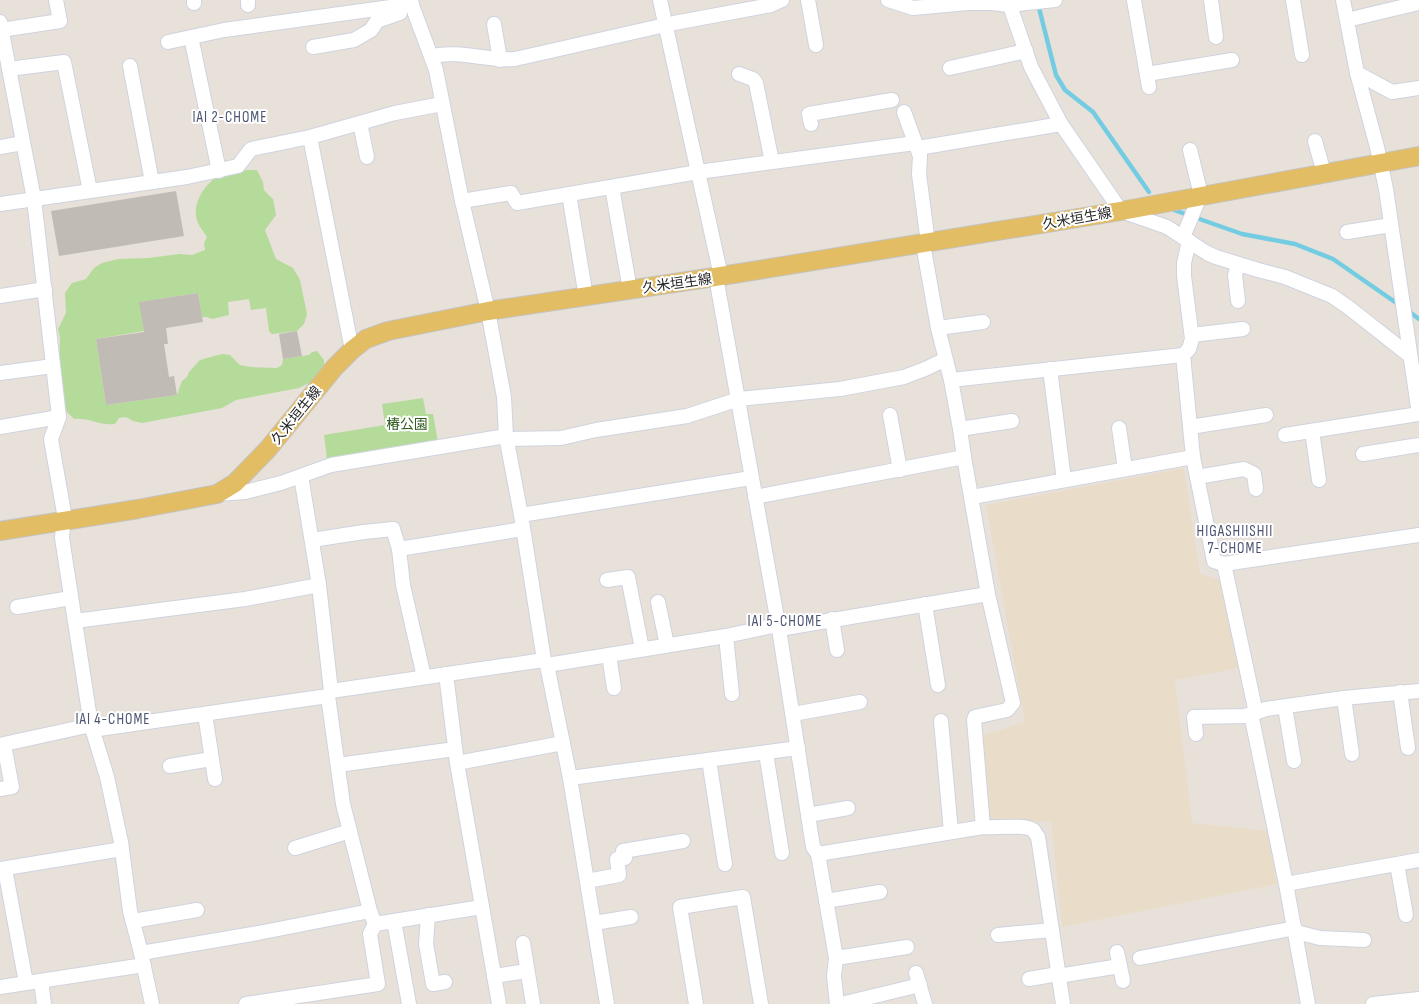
<svg xmlns="http://www.w3.org/2000/svg" width="1419" height="1004" font-family="'Sofia Sans Condensed','Noto Sans JP',sans-serif">
  <rect width="100%" height="100%" fill="#e8e1d9"/>
  <path fill="#e9ddca" d="M1184,468L1200,574L1220,580L1239,668L1175,680L1192,823L1268,831L1277,884L1062,927L1051,822L988,819L981,736L1025,722L986,505Z"/>
  <g fill="#b4db9a">
    <path d="M249,170H257L263,182L264,190L273,199L276,215L265,230L276,259L293,268L300,280L307,314L304,324L297,331L272,334L269,331L266,308L251,310L249,299L228,302L229,315L212,319L207,317H202L198,293L140,302L144,331L96,339L106,405L177,395L182,381L187,377L189,372L200,360L214,356L223,354L230,355L240,365L250,367L277,368L282,365L283,359L309,355L312,352L317,351L324,360V367L311,382L299,388L236,400L222,408L142,423L133,421L126,417L119,418L115,424C100,426 88,417 74,419L67,412L64,405L59,362L60,338L58,329L66,313L65,293L72,283L86,279L94,268L102,263L118,259L148,258L180,254L192,255L205,250L204,243L207,237C204,232 200,228 198,223C190,205 205,182 222,174C230,171 241,171 249,170Z"/>
    <path d="M423,398L426,414H433L438,442L327,459L324,435L385,425L382,404Z"/>
  </g>
  <g fill="none" stroke-linecap="round" stroke-linejoin="round">
    <g stroke="#74cce3" stroke-width="4.5">
      <path d="M1039,8L1056,75L1065,90L1093,112L1149,192"/>
      <path d="M1174,210L1242,234L1295,244L1333,259L1395,302"/>
      <path d="M1411,313L1419,319"/>
    </g>
  </g>
  <g fill="#c1bbb6">
    <path d="M176,191L184,236L59,256L51,211Z"/>
    <path d="M198,293L203,322L166,328L168,344H164L169,377L174,376L177,395L106,405L96,339L144,332L139,302Z"/>
    <path d="M297,331L302,356L283,359L279,334Z"/>
  </g>
  <g fill="none" stroke-linecap="round" stroke-linejoin="round">
    <defs>
      <g id="minor">
        <path d="M194,0V3"/>
        <path d="M248,0V5"/>
        <path d="M410,0L436,70L462,201L488,311L504,397L506,436L521,515L544,660L547,665L570,778L607,1004"/>
        <path d="M660,0L721,276"/>
        <path d="M808,0L816,45"/>
        <path d="M888,0L913,8L968,3H992L1009,5L1055,0"/>
        <path d="M1008,0L1031,67L1061,124L1121,211L1167,227L1207,253L1216,257L1258,270L1285,277L1332,296L1348,307L1409,355"/>
        <path d="M1134,0L1149,87"/>
        <path d="M1211,0L1216,37"/>
        <path d="M1293,0L1302,55"/>
        <path d="M1343,0L1357,73L1377,147L1386,189L1419,414"/>
        <path d="M1347,20L1418,3"/>
        <path d="M0,22L34,199L59,417L51,439L64,513L62,538L91,725L107,777L121,842L130,911L141,953L152,1004"/>
        <path d="M494,24L500,60"/>
        <path d="M1,30L60,21L56,0"/>
        <path d="M191,37L219,171"/>
        <path d="M168,42L224,30L412,4"/>
        <path d="M313,47L354,40L371,30L377,21L400,13"/>
        <path d="M432,56C460,50 487,61 515,59L674,23L771,5L782,0"/>
        <path d="M130,66L152,182"/>
        <path d="M950,68L1026,51"/>
        <path d="M9,69L64,62L90,191"/>
        <path d="M1357,73L1392,92L1419,88"/>
        <path d="M739,74L753,79L756,83L772,162"/>
        <path d="M1147,74L1232,60"/>
        <path d="M904,112L920,156L919,174L928,243"/>
        <path d="M360,123L367,157"/>
        <path d="M811,124L809,114L892,100"/>
        <path d="M310,137L352,350"/>
        <path d="M1315,141L1324,173"/>
        <path d="M0,147L23,143"/>
        <path d="M918,148L1061,124"/>
        <path d="M612,187L630,290"/>
        <path d="M569,194L586,297"/>
        <path d="M462,201L511,193L517,203L698,172L915,143"/>
        <path d="M0,204L187,177L238,166L251,149L310,137L395,113L442,104"/>
        <path d="M1347,232L1391,225"/>
        <path d="M1183,237L1200,196L1199,187L1190,150"/>
        <path d="M1189,241L1184,263V276L1192,339L1189,349L1183,355L1193,457"/>
        <path d="M923,244L938,328L951,380L960,429L964,457L988,594L1013,703L1007,710L979,716L975,717L974,720L983,827"/>
        <path d="M1238,264L1235,275L1238,301"/>
        <path d="M716,277L779,629L813,847L818,854L983,827C995,828 1025,824 1033,830C1035,832 1036,835 1038,837L1063,1004"/>
        <path d="M0,296L45,289"/>
        <path d="M938,328L983,322"/>
        <path d="M1192,335L1243,329"/>
        <path d="M1050,369L1064,480"/>
        <path d="M0,373L53,366"/>
        <path d="M951,380L1183,355"/>
        <path d="M890,415L900,470"/>
        <path d="M0,427L59,417"/>
        <path d="M1190,427L1266,415"/>
        <path d="M1119,428L1125,469"/>
        <path d="M960,429L1012,421"/>
        <path d="M1312,431L1319,480"/>
        <path d="M1285,435L1419,414"/>
        <path d="M507,439L561,438L596,430L687,416L739,399L840,389L904,377L925,369L944,360"/>
        <path d="M1363,454L1419,445"/>
        <path d="M301,476L319,585L331,691"/>
        <path d="M1197,477L1244,469L1254,474L1256,489"/>
        <path d="M218,494L245,492L281,483L331,465L506,436"/>
        <path d="M755,497L964,457"/>
        <path d="M972,497L1193,457L1214,561L1224,564L1419,535"/>
        <path d="M521,515L751,478"/>
        <path d="M312,540L364,532L393,529L399,549L523,529"/>
        <path d="M399,549L403,585L424,677"/>
        <path d="M1224,564L1256,713"/>
        <path d="M607,580L628,577L642,649"/>
        <path d="M658,602L667,645"/>
        <path d="M925,604L938,685"/>
        <path d="M17,607L71,598"/>
        <path d="M832,619L837,650"/>
        <path d="M75,621L245,599L319,585"/>
        <path d="M779,629L988,594"/>
        <path d="M726,636L732,694"/>
        <path d="M609,655L614,688"/>
        <path d="M547,665L726,636L777,625"/>
        <path d="M446,674L457,763L499,1004"/>
        <path d="M1400,692L1408,748"/>
        <path d="M1344,698L1352,754"/>
        <path d="M1285,707L1294,761"/>
        <path d="M205,714L215,779"/>
        <path d="M793,714L860,702"/>
        <path d="M1251,714L1286,884"/>
        <path d="M941,721L951,832"/>
        <path d="M92,730L328,696L331,691L544,660"/>
        <path d="M1196,734L1194,717L1245,716L1266,709L1344,698L1419,691"/>
        <path d="M0,745L91,725"/>
        <path d="M766,753L782,853"/>
        <path d="M709,760L725,864"/>
        <path d="M457,763L563,743"/>
        <path d="M338,765L455,749"/>
        <path d="M170,766L211,759"/>
        <path d="M570,778L798,748"/>
        <path d="M0,789L12,787L4,745"/>
        <path d="M808,815L848,808"/>
        <path d="M295,848L350,831"/>
        <path d="M818,854L836,958L834,976L837,1004"/>
        <path d="M1397,864L1406,915"/>
        <path d="M0,869L122,849"/>
        <path d="M5,869L26,983"/>
        <path d="M587,881L619,875L617,859L625,858L623,851L683,841"/>
        <path d="M826,901L880,892"/>
        <path d="M428,915L426,944L433,984L445,982"/>
        <path d="M133,921L197,910"/>
        <path d="M394,921L409,1004"/>
        <path d="M594,923L631,917"/>
        <path d="M375,924L482,907"/>
        <path d="M1296,932L1320,938L1364,940"/>
        <path d="M998,935L1052,930"/>
        <path d="M523,943L533,1004"/>
        <path d="M1117,952L1123,981"/>
        <path d="M141,953L258,933L370,911"/>
        <path d="M836,958L907,947"/>
        <path d="M1140,958L1295,928"/>
        <path d="M916,973L925,1004"/>
        <path d="M494,976L527,971"/>
        <path d="M1058,976L1120,966"/>
        <path d="M1029,979L1058,974"/>
        <path d="M41,981L44,1004"/>
        <path d="M0,987L144,965"/>
        <path d="M246,1004L378,984L370,934L375,924L370,911L343,804L328,696"/>
        <path d="M696,1004L680,907L743,897L761,1004"/>
        <path d="M841,1004L920,985"/>
        <path d="M1308,1004L1286,884L1419,860"/>
        <path d="M1373,1004L1419,999"/>
      </g>
      <path id="major" d="M0,531L138,509L217,494L235,483L268,449L334,368L352,350L366,339L388,331L488,311L721,276L1121,211L1419,156"/>
    </defs>
    <use href="#minor" stroke="#cfd3df" stroke-width="16"/>
    <use href="#major" stroke="#c3c3c3" stroke-width="20"/>
    <use href="#minor" stroke="#fff" stroke-width="14"/>
    <use href="#major" stroke="#e3bd64" stroke-width="18"/>
  </g>
  <g text-anchor="middle" stroke-width="4" stroke-linejoin="round" paint-order="stroke">
    <g font-size="14" fill="#272727" stroke="#fff">
      <text transform="translate(1077 218) rotate(-10)" y="5">久米垣生線</text>
      <text transform="translate(677 283) rotate(-8)" y="5">久米垣生線</text>
      <text transform="translate(296 415) rotate(-51)" y="5">久米垣生線</text>
    </g>
    <g font-size="14" fill="#2f5c1f" stroke="#fff">
      <text x="407" y="429">椿公園</text>
    </g>
    <g font-size="15" letter-spacing="1" fill="#4c5573" stroke="#fff">
      <text x="230" y="122">IAI 2-CHOME</text>
      <text x="1235" y="536">HIGASHIISHII<tspan x="1235" dy="17">7-CHOME</tspan></text>
      <text x="785" y="626">IAI 5-CHOME</text>
      <text x="113" y="724">IAI 4-CHOME</text>
    </g>
  </g>
</svg>
